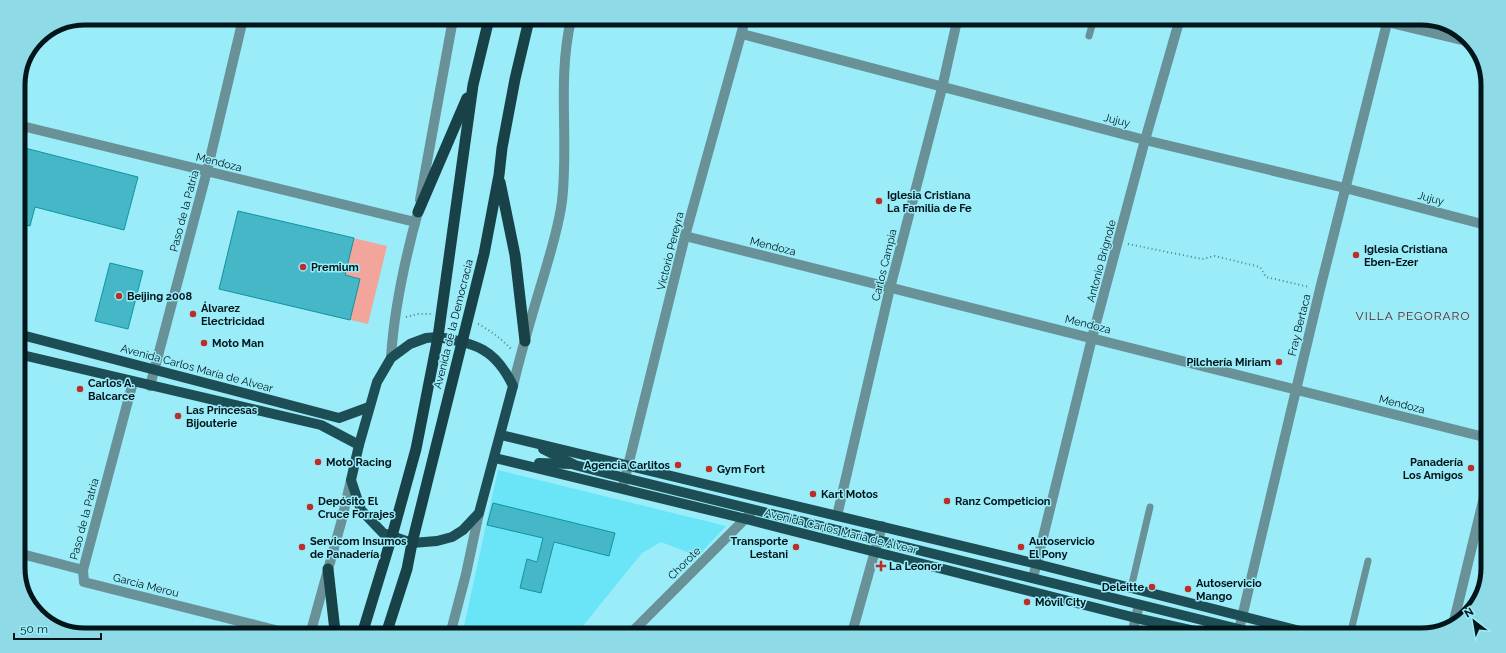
<svg xmlns="http://www.w3.org/2000/svg" width="1506" height="653" font-family="Raleway,sans-serif">
  <rect width="100%" height="100%" fill="#9aecf9"/>
  <path fill="#69e5f7" d="M498,470L726,526L698,556L661,542L642,553L578,632L463,631Z"/>
  <path fill="#f1a59b" d="M238,211L387,246L368,324L219,289Z"/>
  <g fill="#46b7c6" stroke="#0f94a3">
    <path d="M21,147L138,177L124,230L35,207L30,226L18,223V159Z"/>
    <path d="M238,211L354,238L345,275L360,279L350,320L219,289Z"/>
    <path d="M110,263L143,271L128,329L95,321Z"/>
    <path d="M493,503L615,533L609,556L554,542L541,593L520,588L527,559L537,562L543,538L487,525Z"/>
  </g>
  <g fill="none" stroke-linecap="round" stroke-linejoin="round">
    <g stroke="#50848d" stroke-width="2" stroke-dasharray="1 3" stroke-linecap="butt">
      <path d="M1128,244L1202,259L1215,256L1260,267L1266,277L1309,287"/>
      <path d="M406,317L418,314H431"/>
      <path d="M478,324C491,331 502,339 512,350"/>
    </g>
    <g stroke="#689198" stroke-width="7">
      <path d="M1089,36L1093,22"/>
      <path d="M1131,588L1150,507"/>
      <path d="M1350,635L1368,561"/>
    </g>
    <g stroke="#689198" stroke-width="10">
      <path d="M1391,23L1470,42"/>
      <path d="M742,34L1145,140L1345,188L1486,225"/>
      <path d="M18,125L415,222"/>
      <path d="M420,200L453,19"/>
      <path d="M685,236L1484,437"/>
      <path d="M150,386L207,171L243,19"/>
      <path d="M623,486L685,236L745,20"/>
      <path d="M837,516L890,288L942,88L957,21"/>
      <path d="M18,553L83,570L84,582L279,631"/>
      <path d="M83,570L133,382"/>
      <path d="M1033,578L1092,338L1145,140L1179,22"/>
      <path d="M1453,625L1484,497"/>
      <path d="M632,632L750,514"/>
      <path d="M1238,634L1320,289L1387,23"/>
    </g>
    <g stroke="#689198" stroke-width="10">
      <path d="M391,358C394,309 405,259 418,212"/>
      <path d="M513,386C522,348 533,311 544,275C551,250 559,226 562,201C569,141 557,79 571,20"/>
      <path d="M311,631L341,523L351,480"/>
      <path d="M451,631L466,574L479,513"/>
      <path d="M852,633L882,526"/>
      <path d="M1132,634L1139,605"/>
    </g>
    <g stroke="#1e4e55" stroke-width="10">
      <path d="M18,334L339,418L369,407"/>
      <path d="M438,337C476,344 495,348 513,386L479,513L463,530L452,537L437,541L412,543L383,533L361,510L351,480L359,445L377,382L391,358L410,344L426,338Z"/>
      <path d="M18,354L321,425L359,445"/>
      <path d="M501,435L1037,564L1316,635"/>
      <path d="M543,449L575,465L625,478L1259,634"/>
      <path d="M495,458L746,519L1136,618L1208,634"/>
      <path d="M539,463L571,464"/>
    </g>
    <g stroke="#184248" stroke-width="11">
      <path d="M500,182L515,255L525,341"/>
      <path d="M418,212L467,98"/>
      <path d="M328,569L335,631"/>
      <path d="M363,631L392,536L416,449L438,337L473,85L489,19"/>
      <path d="M387,631L407,569L412,543L484,254L499,175L502,148L515,79L529,20"/>
    </g>
  </g>
  <g fill="#bc2d27" stroke="#9aecf9" stroke-width="1.5">
    <circle cx="879" cy="201" r="4"/>
    <circle cx="1356" cy="255" r="4"/>
    <circle cx="303" cy="267" r="4"/>
    <circle cx="119" cy="296" r="4"/>
    <circle cx="193" cy="314" r="4"/>
    <circle cx="204" cy="343" r="4"/>
    <circle cx="1279" cy="362" r="4"/>
    <circle cx="80" cy="389" r="4"/>
    <circle cx="178" cy="416" r="4"/>
    <circle cx="318" cy="462" r="4"/>
    <circle cx="678" cy="465" r="4"/>
    <circle cx="1471" cy="468" r="4"/>
    <circle cx="709" cy="469" r="4"/>
    <circle cx="813" cy="494" r="4"/>
    <circle cx="947" cy="501" r="4"/>
    <circle cx="310" cy="507" r="4"/>
    <circle cx="302" cy="547" r="4"/>
    <circle cx="796" cy="547" r="4"/>
    <circle cx="1021" cy="547" r="4"/>
    <path d="M879 560h4v4h4v4h-4v4h-4v-4h-4v-4h4z"/>
    <circle cx="1152" cy="587" r="4"/>
    <circle cx="1188" cy="589" r="4"/>
    <circle cx="1027" cy="602" r="4"/>
  </g>
  <g text-anchor="middle" stroke-width="3" stroke-linejoin="round" paint-order="stroke">
    <g font-size="11" fill="#01161a" stroke="#9aecf9">
      <text transform="translate(1117 120) rotate(14)" y="4">Jujuy</text>
      <text transform="translate(219 162) rotate(14)" y="4">Mendoza</text>
      <text transform="translate(1431 198) rotate(15)" y="4">Jujuy</text>
      <text transform="translate(184 211) rotate(-75)" y="4">Paso de la Patria</text>
      <text transform="translate(773 246) rotate(14)" y="4">Mendoza</text>
      <text transform="translate(670 251) rotate(-76)" y="4">Victorio Pereyra</text>
      <text transform="translate(1101 261) rotate(-75)" y="4">Antonio Brignole</text>
      <text transform="translate(884 265) rotate(-76)" y="4">Carlos Campia</text>
      <text transform="translate(453 324) rotate(-76)" y="4">Avenida de la Democracia</text>
      <text transform="translate(1088 324) rotate(14)" y="4">Mendoza</text>
      <text transform="translate(1299 325) rotate(-76)" y="4">Fray Bertaca</text>
      <text transform="translate(197 368) rotate(15)" y="4">Avenida Carlos María de Alvear</text>
      <text transform="translate(1402 404) rotate(14)" y="4">Mendoza</text>
      <text transform="translate(84 519) rotate(-75)" y="4">Paso de la Patria</text>
      <text transform="translate(841 531) rotate(14)" y="4">Avenida Carlos María de Alvear</text>
      <text transform="translate(684 563) rotate(-45)" y="4">Chorote</text>
      <text transform="translate(146 585) rotate(14)" y="4">García Merou</text>
    </g>
    <g font-size="11" font-weight="bold" fill="#01161a" stroke="#9aecf9" text-anchor="start">
      <text x="887" y="199">Iglesia Cristiana<tspan x="887" dy="13">La Familia de Fe</tspan></text>
      <text x="1364" y="253">Iglesia Cristiana<tspan x="1364" dy="13">Eben-Ezer</tspan></text>
      <text x="311" y="271">Premium</text>
      <text x="127" y="300">Beijing 2008</text>
      <text x="201" y="312">Álvarez<tspan x="201" dy="13">Electricidad</tspan></text>
      <text x="212" y="347">Moto Man</text>
      <text x="1271" y="366" text-anchor="end">Pilchería Miriam</text>
      <text x="88" y="387">Carlos A.<tspan x="88" dy="13">Balcarce</tspan></text>
      <text x="186" y="414">Las Princesas<tspan x="186" dy="13">Bijouterie</tspan></text>
      <text x="326" y="466">Moto Racing</text>
      <text x="1463" y="466" text-anchor="end">Panadería<tspan x="1463" dy="13">Los Amigos</tspan></text>
      <text x="670" y="469" text-anchor="end">Agencia Carlitos</text>
      <text x="717" y="473">Gym Fort</text>
      <text x="821" y="498">Kart Motos</text>
      <text x="318" y="505">Depósito El<tspan x="318" dy="13">Cruce Forrajes</tspan></text>
      <text x="955" y="505">Ranz Competicion</text>
      <text x="310" y="545">Servicom Insumos<tspan x="310" dy="13">de Panadería</tspan></text>
      <text x="788" y="545" text-anchor="end">Transporte<tspan x="788" dy="13">Lestani</tspan></text>
      <text x="1029" y="545">Autoservicio<tspan x="1029" dy="13">El Pony</tspan></text>
      <text x="889" y="570">La Leonor</text>
      <text x="1196" y="587">Autoservicio<tspan x="1196" dy="13">Mango</tspan></text>
      <text x="1144" y="591" text-anchor="end">Deleitte</text>
      <text x="1035" y="606">Móvil City</text>
    </g>
    <g font-size="12" letter-spacing="1" fill="#621e19" stroke="#9aecf9">
      <text x="1413" y="320">VILLA PEGORARO</text>
    </g>
  </g>
  <path d="M0 0H1506V653H0ZM85 25H1421A60 60 0 0 1 1481 85V568A60 60 0 0 1 1421 628H85A60 60 0 0 1 25 568V85A60 60 0 0 1 85 25Z" fill="#8edbe7" fill-rule="evenodd"/>
  <path fill="none" stroke="#01161a" stroke-width="5" d="M85 25H1421A60 60 0 0 1 1481 85V568A60 60 0 0 1 1421 628H85A60 60 0 0 1 25 568V85A60 60 0 0 1 85 25Z"/>
  <g transform="translate(1474 621) rotate(329)" stroke="#9aecf9" stroke-width="3" paint-order="stroke">
  <path d="M0-3L7 15L0 10L-7 15Z" fill="#01161a"/>
  <text y="-6" font-size="11" font-weight="bold" text-anchor="middle" fill="#01161a">N</text>
  </g>
  <path d="M14 633v6h87v-6" fill="none" stroke="#01161a" stroke-width="2"/>
  <text x="20" y="633" font-size="12" fill="#01161a" stroke="#9aecf9" stroke-width="3" paint-order="stroke">50 m</text>
</svg>
